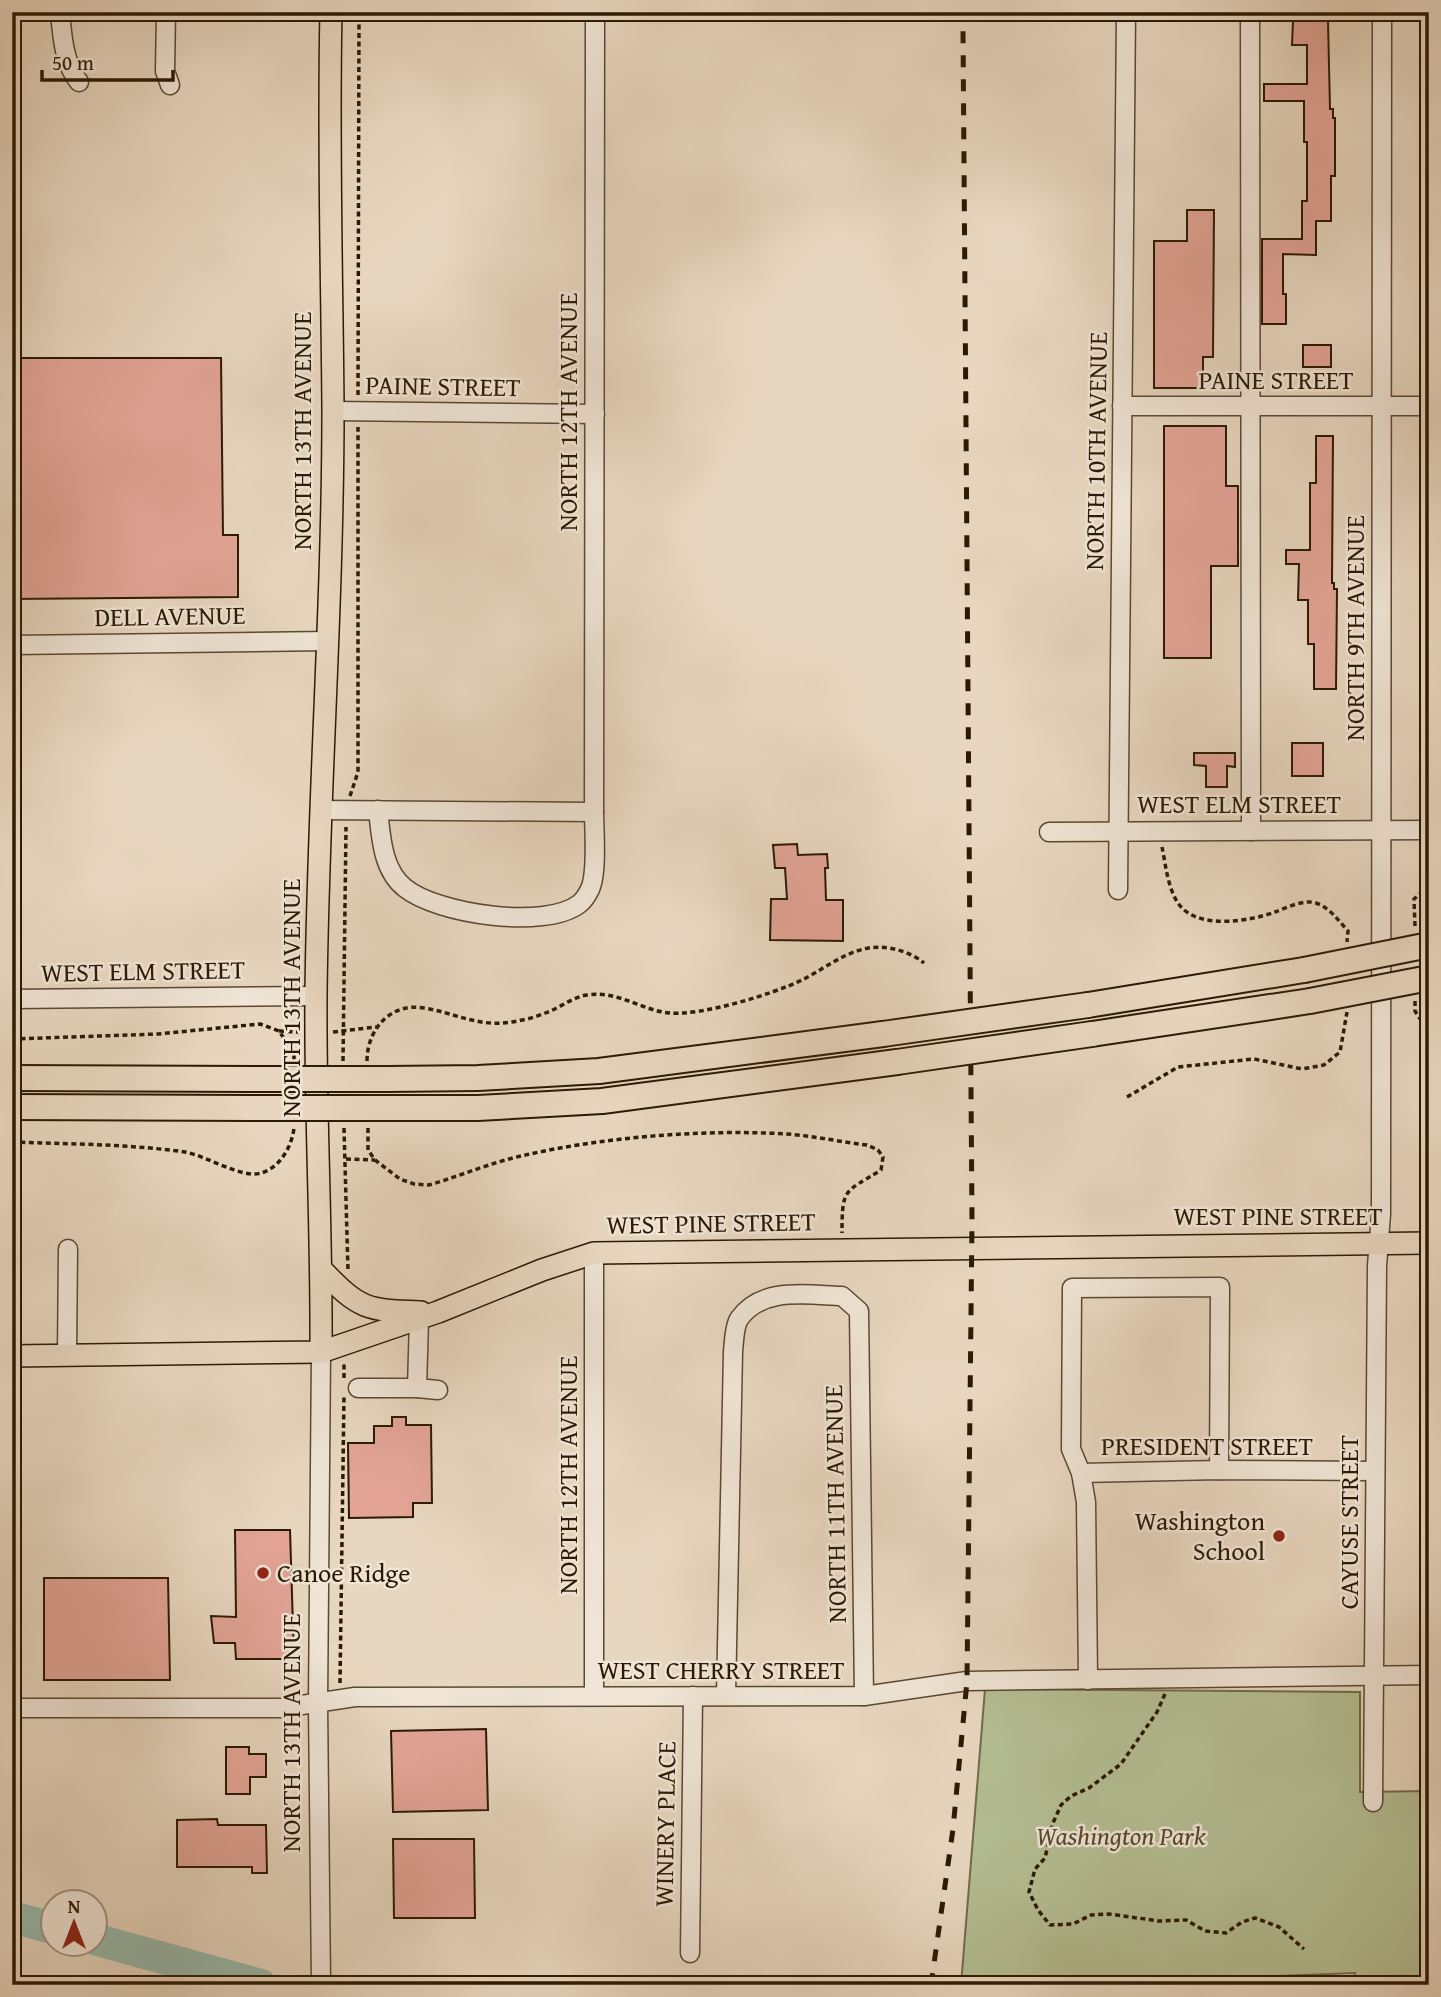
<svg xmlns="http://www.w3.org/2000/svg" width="1441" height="1997" font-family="'Gentium Book Plus',serif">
  <rect width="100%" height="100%" fill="#e8d7c0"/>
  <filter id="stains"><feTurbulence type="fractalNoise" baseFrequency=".00286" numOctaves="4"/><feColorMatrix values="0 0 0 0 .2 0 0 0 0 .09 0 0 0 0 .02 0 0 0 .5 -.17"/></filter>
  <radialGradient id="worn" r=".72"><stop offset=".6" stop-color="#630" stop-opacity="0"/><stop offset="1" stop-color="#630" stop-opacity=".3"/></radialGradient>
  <path fill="#b4be93" stroke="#706c4b" stroke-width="2" d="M985,1689L1360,1692V1792L1429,1791V1985H1356L1355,1973L1048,1985H961Z"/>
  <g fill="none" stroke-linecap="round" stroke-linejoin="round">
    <g stroke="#98baad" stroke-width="32">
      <path d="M12,1917L52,1928"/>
      <path d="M94,1939L261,1985"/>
    </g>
  </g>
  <g fill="#e3a496" stroke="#2c1903" stroke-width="2">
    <path d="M1293,21H1328L1330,109H1333V118H1335V176H1331V221H1316V255L1283,254V294H1286V324H1262V239H1302V201H1307V142H1304V101H1264V84H1307V45H1292Z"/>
    <path d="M1187,210H1214L1213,357H1203V388H1154V241H1187Z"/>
    <rect x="1303" y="345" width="28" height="22"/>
    <path d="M12,358H221L223,535H238V597L12,599Z"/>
    <path d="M1164,426H1226V486H1238V566H1211V658H1164Z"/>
    <path d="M1316,436H1333L1332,583H1334V589H1337L1336,689H1314V644H1308V600H1298L1299,564H1286V550H1310V483H1316Z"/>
    <rect x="1292" y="743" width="31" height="33"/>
    <path d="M1194,753H1235V767L1227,766V787H1206V766L1194,765Z"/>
    <path d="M797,844L798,855L827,854L828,868H825L826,900H843V941L770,940L771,899H787L785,868H775L773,845Z"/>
    <path d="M392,1417H406V1425H431L432,1503H413V1517L349,1518L348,1443H374V1426H392Z"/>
    <path d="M235,1530H290L294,1659H236L235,1643H214L211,1616L236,1617Z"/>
    <path d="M44,1578H168L170,1680H44Z"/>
    <path d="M486,1729L488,1810L393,1812L391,1731Z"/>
    <path d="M226,1747H249V1754H266V1777H250V1794H226Z"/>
    <path d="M217,1819L218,1825H266L267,1873H252V1867H177V1820Z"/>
    <path d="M393,1839H474L475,1918H394Z"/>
  </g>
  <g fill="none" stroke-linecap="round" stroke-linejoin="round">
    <defs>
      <g id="minor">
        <path d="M60,12C62,35 64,64 79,82"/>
        <path d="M166,12L165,71L170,85"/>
        <path d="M1250,12L1251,831"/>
        <path d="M1122,406H1429"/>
        <path d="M333,411L595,414"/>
        <path d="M12,645L328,641"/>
        <path d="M321,810L594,812"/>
        <path d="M378,810C381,836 382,870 405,888C437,914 545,930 579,904C583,901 587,895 589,891C598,876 594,830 594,812L595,12"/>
        <path d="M1049,832L1429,830"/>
        <path d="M1118,890L1126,12"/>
        <path d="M12,999L316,996"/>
        <path d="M419,1319L417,1388L438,1390"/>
        <path d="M321,1352L318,1703L321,1985"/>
        <path d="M67,1355L68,1249"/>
        <path d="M358,1388H417"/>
        <path d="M1081,1473L1219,1470L1375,1471"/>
        <path d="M1088,1680L1086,1502L1081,1473L1071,1449L1072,1288L1220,1287L1219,1470"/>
        <path d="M594,1696V1253"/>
        <path d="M726,1696L733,1352C734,1343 734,1327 739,1319C762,1286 807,1295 842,1296L859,1311L864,1696"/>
        <path d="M12,1708H282L355,1697L864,1696L967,1681L1429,1675"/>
        <path d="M1373,1802L1377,1266L1381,1214L1382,12"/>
        <path d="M690,1953L693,1696"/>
      </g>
      <g id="major">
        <path d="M321,1269C360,1310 366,1310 421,1312"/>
        <path d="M321,1352C322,1233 315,1114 316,995C318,800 333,605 333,409C332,277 328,145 331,12"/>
        <path d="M12,1356L321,1352L438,1312L542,1270L594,1253L1429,1243"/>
      </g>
      <g id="highway">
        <path d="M1088,1005L1304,970"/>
        <path d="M1092,1034L1310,1001"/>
        <path d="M12,1078L254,1079"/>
        <path d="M388,1079L478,1078L599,1071L883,1034"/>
        <path d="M12,1107L253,1108"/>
        <path d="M390,1108H478L602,1101L897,1062"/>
      </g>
    </defs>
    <use href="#minor" stroke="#5b4832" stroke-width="21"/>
    <use href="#major" stroke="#2c1903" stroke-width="24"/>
    <use href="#highway" stroke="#2c1903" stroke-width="28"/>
    <g stroke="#2c1903" stroke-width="3.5" stroke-dasharray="5 3.5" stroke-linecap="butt">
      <path d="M358,395L359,12"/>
      <path d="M350,796L358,772V427"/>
      <path d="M1162,847C1166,866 1168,893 1182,908C1203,929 1250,921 1275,912C1286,908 1304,899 1316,903C1330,908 1338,920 1348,931L1347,942"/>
      <path d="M1415,926L1414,899L1429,886"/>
      <path d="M1415,1001V1011L1429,1033"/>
      <path d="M279,1031L298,1032"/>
      <path d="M333,1032L376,1027"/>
      <path d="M12,1039L158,1034L260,1024L279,1031L294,1053V1060"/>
      <path d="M343,1061L346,827"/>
      <path d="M367,1061C367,1029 391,1002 424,1008C451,1012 474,1025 502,1023C517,1022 534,1018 548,1012C561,1007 573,997 587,995C617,990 641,1010 669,1013C702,1016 773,994 802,980C822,970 842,954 864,949C884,944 908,950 924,963"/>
      <path d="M1127,1097L1178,1067L1254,1059L1302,1069L1324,1065L1340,1052L1347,1012"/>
      <path d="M344,1128L348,1271"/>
      <path d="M368,1128V1150L375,1160L400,1179L414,1184L429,1185C460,1176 490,1163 521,1156C603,1137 703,1129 787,1134C814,1136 841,1142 867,1145L878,1150L883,1157L881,1170C845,1193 842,1186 842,1233"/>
      <path d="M12,1142C69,1144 128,1144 185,1152C207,1156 242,1179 261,1173C280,1168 292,1146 294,1128"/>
      <path d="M346,1159L375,1160"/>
      <path d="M344,1378V1361"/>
      <path d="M340,1683L344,1396"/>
      <path d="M1165,1694L1157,1712L1121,1764L1089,1788L1071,1796L1061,1805L1053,1823L1045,1858L1035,1869L1029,1892L1038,1910L1050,1925L1073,1924L1091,1915L1109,1914L1159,1921L1186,1920L1205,1931L1226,1933L1242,1922L1255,1918L1279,1927L1304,1949"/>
    </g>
    <use href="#minor" stroke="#f0e5d6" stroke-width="18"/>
    <use href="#major" stroke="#e8d7c0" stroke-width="21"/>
    <use href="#highway" stroke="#e8d7c0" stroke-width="24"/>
    <path stroke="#2c1903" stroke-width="5" stroke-dasharray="12 12" stroke-linecap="butt" d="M931,1985L953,1829L967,1681L972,1221L963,30L966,12"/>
    <defs>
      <g id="highway-bridge">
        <path d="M1304,970L1429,945"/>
        <path d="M1310,1001L1429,978"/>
        <path d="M883,1034L1088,1005"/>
        <path d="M897,1062L1092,1034"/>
        <path d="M254,1079H388"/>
        <path d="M253,1108H390"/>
      </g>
    </defs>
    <use href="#highway-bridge" stroke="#2c1903" stroke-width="28" stroke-linecap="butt"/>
    <use href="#highway-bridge" stroke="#e8d7c0" stroke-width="24"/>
  </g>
  <g fill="#8f2418" stroke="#f0e5d6" stroke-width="2.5">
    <circle cx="1279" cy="1536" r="7"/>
    <circle cx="263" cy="1573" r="7"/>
  </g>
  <g text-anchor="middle" stroke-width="5" stroke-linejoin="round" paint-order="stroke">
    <g font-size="26" fill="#2c1903" stroke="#f0e5d6">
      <text x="1276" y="389">PAINE STREET</text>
      <text transform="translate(443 386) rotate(1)" y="9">PAINE STREET</text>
      <text transform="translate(568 412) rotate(-90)" y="9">NORTH 12TH AVENUE</text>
      <text transform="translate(302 431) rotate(-90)" y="9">NORTH 13TH AVENUE</text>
      <text transform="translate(1096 451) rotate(-89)" y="9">NORTH 10TH AVENUE</text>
      <text transform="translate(170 616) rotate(-1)" y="9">DELL AVENUE</text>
      <text transform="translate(1355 628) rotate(-90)" y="9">NORTH 9TH AVENUE</text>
      <text x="1239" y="813">WEST ELM STREET</text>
      <text transform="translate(143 971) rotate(-1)" y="9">WEST ELM STREET</text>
      <text transform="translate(291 998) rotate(-90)" y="9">NORTH 13TH AVENUE</text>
      <text x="1278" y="1225">WEST PINE STREET</text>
      <text transform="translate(711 1223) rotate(-1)" y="9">WEST PINE STREET</text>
      <text x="1207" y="1455">PRESIDENT STREET</text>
      <text transform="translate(568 1475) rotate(-90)" y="9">NORTH 12TH AVENUE</text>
      <text transform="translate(835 1504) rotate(-91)" y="9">NORTH 11TH AVENUE</text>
      <text transform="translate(1349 1522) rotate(-90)" y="9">CAYUSE STREET</text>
      <text x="721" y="1679">WEST CHERRY STREET</text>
      <text transform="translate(291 1733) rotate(-90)" y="9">NORTH 13TH AVENUE</text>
      <text transform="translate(665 1824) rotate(-89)" y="9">WINERY PLACE</text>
    </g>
    <g font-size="26" fill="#2c1903" stroke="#f0e5d6" text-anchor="end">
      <text x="1265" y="1530">Washington<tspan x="1265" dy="30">School</tspan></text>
      <text x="277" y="1582" text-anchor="start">Canoe Ridge</text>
    </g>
    <g font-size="26" font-style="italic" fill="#554b2e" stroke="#f0e5d6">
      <text x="1121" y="1845">Washington Park</text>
    </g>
  </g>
  <rect width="1441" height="1997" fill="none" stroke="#e8d7c0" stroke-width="42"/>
  <rect x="14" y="14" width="1413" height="1969" fill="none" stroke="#2c1903" stroke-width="3.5"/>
  <rect x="21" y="21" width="1399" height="1955" fill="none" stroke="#2c1903" stroke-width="2"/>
  <g transform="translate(74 1923)"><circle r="33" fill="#f0e5d6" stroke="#a29382" stroke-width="2"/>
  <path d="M0-5L12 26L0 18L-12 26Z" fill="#8f2418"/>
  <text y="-10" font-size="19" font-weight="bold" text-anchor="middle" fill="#2c1903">N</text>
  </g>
  <path d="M42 70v10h131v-10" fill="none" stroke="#2c1903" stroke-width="3.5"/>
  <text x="52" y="70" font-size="21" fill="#2c1903" stroke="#f0e5d6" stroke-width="5" paint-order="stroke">50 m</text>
  <rect width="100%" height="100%" filter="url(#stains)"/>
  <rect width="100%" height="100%" fill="url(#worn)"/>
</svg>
